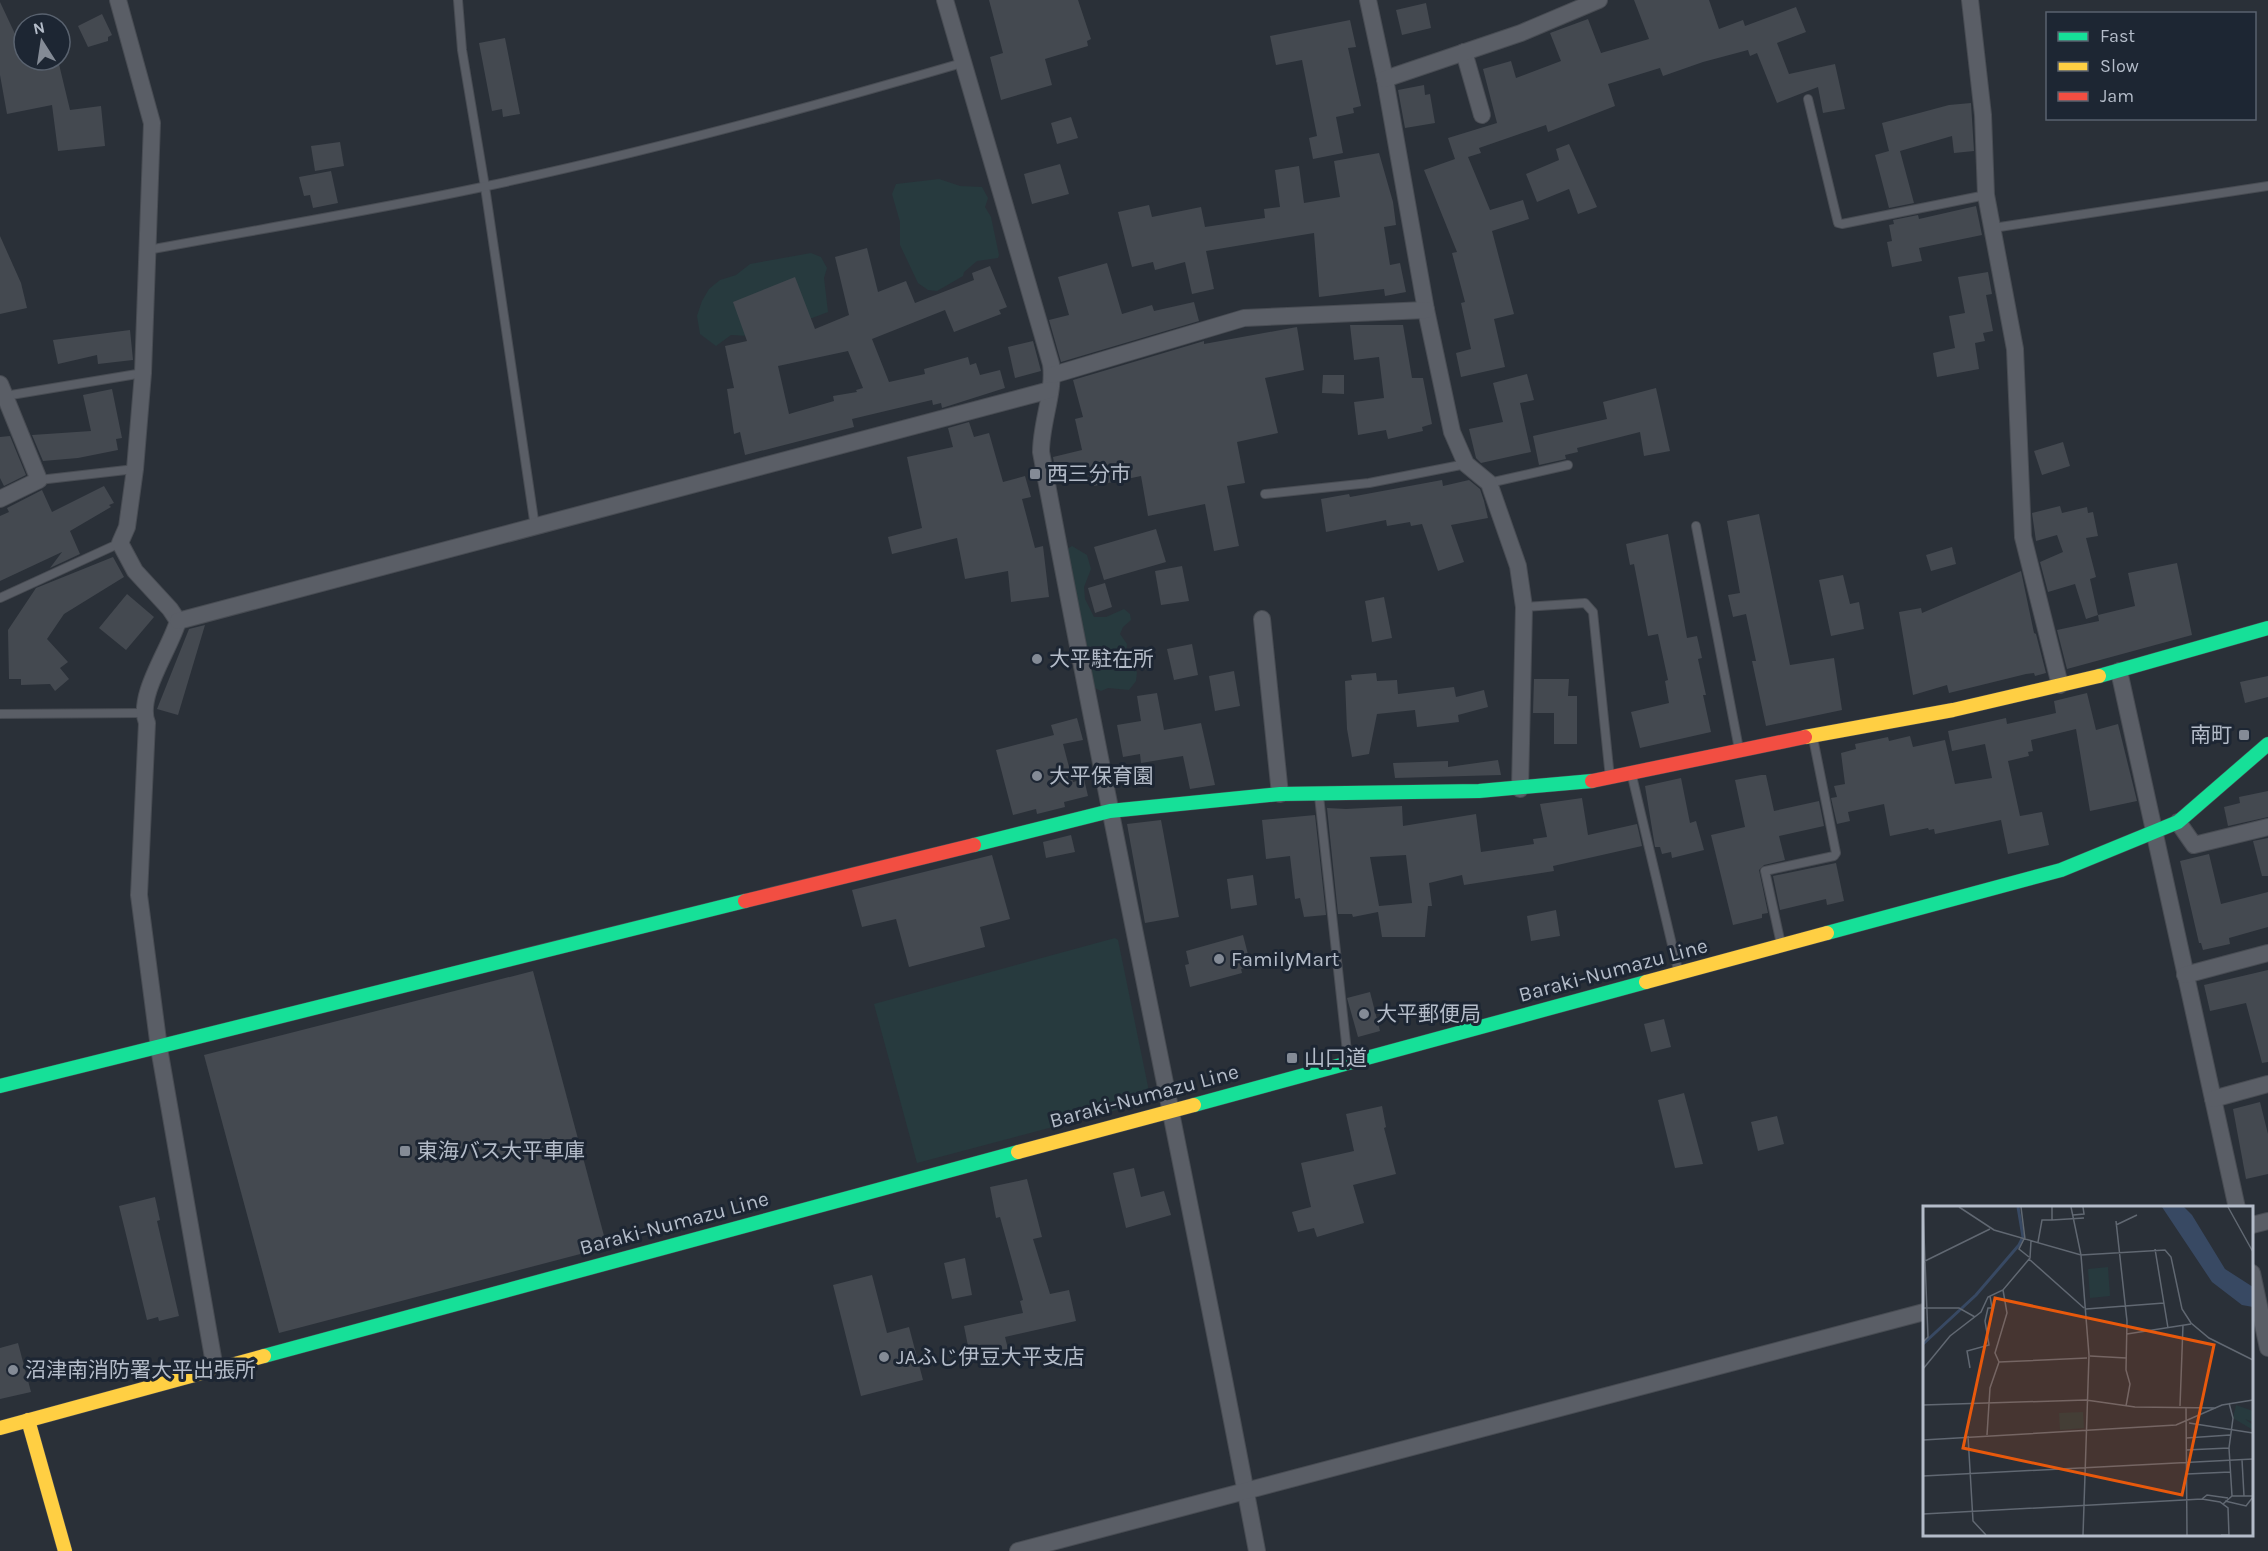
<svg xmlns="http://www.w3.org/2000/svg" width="2268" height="1551" font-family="Karla,'Noto Sans JP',sans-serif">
  <rect width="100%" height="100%" fill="#2a3038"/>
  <g fill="#273a3e">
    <path d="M939,179L960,186L982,187L988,198L985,207L991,217L999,255L998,258L977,261L964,272L963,276L937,291L928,290L918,283L900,245V222L892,194L896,184Z"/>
    <path d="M811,253L821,257L827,268L824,278L828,312L783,329L750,336L731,335L716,346L700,334L697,316L702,301L709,289L720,280L736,275L750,264Z"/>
    <path d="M1072,546L1087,555L1091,569L1084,587L1085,599L1094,617H1106L1124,609L1130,614L1131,620L1123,627L1120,634L1127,644L1126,657L1137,672L1136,681L1129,690L1108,688L1101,691L1093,687L1066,550Z"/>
    <path d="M1115,938L1118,940L1151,1101L917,1163L874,1004Z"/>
  </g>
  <g fill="#444950" fill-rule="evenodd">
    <path d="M989,0H1078L1091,39L1087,41L1088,46L1045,59L1052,85L1001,100L990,57L1003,53Z"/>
    <path d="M1634,0H1709L1719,29L1743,20L1745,26L1796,7L1806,32L1777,43L1789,74L1835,64L1845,109L1823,113L1818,87L1777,103L1757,53L1750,56L1748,50L1703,62L1663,76L1660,68L1608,84L1615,106L1548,132L1546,125L1479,148L1481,153L1468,157L1490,210L1523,200L1529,219L1492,231L1514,314L1494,319L1505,367L1461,377L1456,353L1471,349L1461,303L1465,302L1452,253L1457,252L1424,170L1455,159L1448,138L1497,123L1483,69L1511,61L1516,78L1561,61L1550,33L1588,19L1601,53L1649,39Z"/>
    <path d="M0,2L24,53V60H58L70,110L101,106L105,146L58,151L52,105L7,114L0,75Z"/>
    <path d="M1426,3L1431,28L1402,35L1396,10Z"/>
    <path d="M102,14L112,35L108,37V41L88,47L78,26Z"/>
    <path d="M1350,20L1356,47L1348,48L1361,106L1353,108L1354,113L1336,117L1343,153L1313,159L1309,138L1317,136L1302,60L1276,65L1270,36Z"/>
    <path d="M505,38L520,114L503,117L502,109L492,111L479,43Z"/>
    <path d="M1424,85L1425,95L1430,94L1435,123L1405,128L1398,90Z"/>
    <path d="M1971,103L1974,151L1954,153L1952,136L1900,151L1914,203L1889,208L1875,155L1889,151L1882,123L1949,105Z"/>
    <path d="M1071,117L1078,138L1057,144L1051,123Z"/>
    <path d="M340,142L344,166L315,171L311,146Z"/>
    <path d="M1569,144L1597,207L1578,214L1569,189L1537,202L1526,174L1559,160L1556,149Z"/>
    <path d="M1379,153L1393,202L1396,225L1384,227L1390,265L1400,263L1406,292L1385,296L1384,289L1319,297L1314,233L1206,251L1214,289L1192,294L1185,262L1155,270L1153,262L1132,267L1118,212L1149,205L1152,217L1201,207L1205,227L1265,218L1264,209L1280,207L1275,170L1299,166L1304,203L1340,197L1334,161Z"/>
    <path d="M1060,164L1069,194L1032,204L1024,174Z"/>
    <path d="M331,171L338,203L313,208L310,195L304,196L299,177Z"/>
    <path d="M1976,206L1982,235L1919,248L1922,261L1892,267L1887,242L1892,241L1889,225L1894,224L1893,220L1918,215L1919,219Z"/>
    <path d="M0,236L21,283L27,308L0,314Z"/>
    <path d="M867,248L878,292L906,281L915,303L974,280L972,273L990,266L1007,307L999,310L1001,314L954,332L945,310L872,339L889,382L925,374L924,369L968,357L970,365L976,363L980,375L1000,370L1005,388L942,408L941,403L933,405L932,400L852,419L854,427L745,455L740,432L734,434L727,389L734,388L725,346L747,341L733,302L795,277L815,329L849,315L835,257ZM848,351L863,388L856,390L857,392L833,396L834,401L789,414L778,366Z"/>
    <path d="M1107,263L1122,314L1152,305L1154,311L1194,302L1199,321L1061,362L1049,320L1069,315L1058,277Z"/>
    <path d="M1988,272L1992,294L1986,295L1993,331L1983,333L1985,341L1975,343L1979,369L1937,377L1933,353L1955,348L1949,316L1965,313L1958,277Z"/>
    <path d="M1350,325H1403L1412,378H1423L1432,424L1422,427L1423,431L1388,439L1386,430L1358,435L1354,402L1384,398L1379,357L1354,360Z"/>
    <path d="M1297,327L1304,370L1265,378L1278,433L1237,442L1245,483L1227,486L1239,546L1214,551L1205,504L1148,516L1141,476L1094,486L1090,467L1056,475L1053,457L1082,450L1075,419L1083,417L1073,380L1204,341V344Z"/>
    <path d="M130,330L133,360L98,364L97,355L58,364L53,340Z"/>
    <path d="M1033,341L1041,371L1015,378L1008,347Z"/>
    <path d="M1527,374L1534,400L1520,403L1531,452L1481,463L1476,458L1469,429L1503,422L1493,383Z"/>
    <path d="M1323,375H1344V394L1322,393Z"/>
    <path d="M1656,388L1670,451L1644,456L1640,432L1577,448L1578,452L1565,455L1566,459L1539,465L1533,436L1607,419L1603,402Z"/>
    <path d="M112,389L122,438L116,439L118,450L78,458L43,461L32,435L91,431L83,395Z"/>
    <path d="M969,422L974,437L989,433L1003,482L1025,476L1031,497L1022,499L1035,548L1043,546L1049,597L1011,602L1008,571L965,579L957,538L892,554L888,537L922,528L907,457L953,447L948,428Z"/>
    <path d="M10,436L26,475L4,486L0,478V437Z"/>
    <path d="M2063,442L2070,466L2042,475L2034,451Z"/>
    <path d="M1442,480L1443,486L1469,480L1480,489L1484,501L1488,518L1451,525L1464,562L1438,571L1422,524L1411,526L1410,522L1387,526L1386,520L1326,532L1321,499L1349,494L1350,497Z"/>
    <path d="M104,486L114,503L109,505L111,507L70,531L80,554L50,568L62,552L0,581V516L9,512L7,508L42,490L52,512Z"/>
    <path d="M2060,506L2062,513L2087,507L2088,513L2093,512L2098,536L2086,538L2096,577L2090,579L2098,615L2135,606L2128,573L2177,563L2192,635L2067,669L2057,630L2099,621L2098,615L2086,619L2075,584L2048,592L2040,562L2063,552L2057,535L2036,541L2032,513Z"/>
    <path d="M1759,514L1790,665L1834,658L1842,710L1766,726L1752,661H1756L1746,614L1733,617L1728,595L1740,593L1727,521Z"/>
    <path d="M1156,529L1166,562L1104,580L1094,547Z"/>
    <path d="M1668,534L1687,638L1697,636L1702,658L1698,659L1706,695H1703L1711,732L1640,748L1631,712L1669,703L1665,681L1668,680L1658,634L1648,636L1634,564L1630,565L1626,544Z"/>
    <path d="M1952,547L1956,564L1931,571L1926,555Z"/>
    <path d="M113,557L124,577L64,614L47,639L68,662L60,668L69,679L55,691L50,684L21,685V679H9L8,630L36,588Z"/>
    <path d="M1182,566L1189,601L1161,605L1155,571Z"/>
    <path d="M2021,571L2034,633L2036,634L2046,673L2035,676L2034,673L2026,674L1949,693L1947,685L1913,695L1899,612L1921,608L1922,613Z"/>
    <path d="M1843,575L1850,604L1859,602L1864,629L1831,636L1819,580Z"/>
    <path d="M1105,583L1112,607L1095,613L1088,588Z"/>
    <path d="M127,594L154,617L126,650L99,628Z"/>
    <path d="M1384,597L1392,638L1372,642L1365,601Z"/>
    <path d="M205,625L178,715L157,709L189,629Z"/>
    <path d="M1192,644L1198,675L1174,680L1167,649Z"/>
    <path d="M1234,671L1240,706L1215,711L1209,676Z"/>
    <path d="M1376,673L1377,681L1397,680L1398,694L1454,687L1456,697L1484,690L1488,707L1458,715L1459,722L1417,727L1415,710L1377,714L1369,754L1352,757L1347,729L1345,681L1352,680L1351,675Z"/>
    <path d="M2268,676V697L2245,703L2240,682Z"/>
    <path d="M1534,679H1569L1568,696H1577V744H1554V713H1533Z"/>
    <path d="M1157,693L1164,730L1201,723L1215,785L1190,789L1183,756L1141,763L1140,754L1123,757L1117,725L1141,721L1137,696Z"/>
    <path d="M2087,693L2096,730L2118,724L2137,801L2090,811L2076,729L2031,740L2033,751L2028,752L2029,756L2008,761L2020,816L2042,812L2049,845L2008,854L2001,820L1935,834L1934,829L1929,830L1928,828L1890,836L1884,804L1848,812L1850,821L1837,824L1831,798L1837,797L1834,786L1845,784L1841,753L1856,749L1855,744L1888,737L1889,741L1910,736L1913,747L1945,740L1955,784L1992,778L1985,744L1952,751L1948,731L2006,718L2007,724L2056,713L2054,701Z"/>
    <path d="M1077,718L1083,740L1063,744L1073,782L1084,779L1088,796L1064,802L1065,807L1037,814L1036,809L1013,815L996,750L1054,735L1051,725Z"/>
    <path d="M1498,760L1501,775L1395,778L1393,763L1448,761V767Z"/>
    <path d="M1761,775H1766L1774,811L1819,801L1824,826L1779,836L1785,860L1764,865L1759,870L1768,913L1762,914V918L1733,925L1711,835L1745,827L1735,780Z"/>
    <path d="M1681,778L1690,823L1696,821L1704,850L1672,858L1671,852L1662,854L1660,847H1655L1645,786Z"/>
    <path d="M2268,791V817L2228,826L2224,807L2240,803L2239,797Z"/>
    <path d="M1582,798L1588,835L1637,824L1642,846L1553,866L1554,871L1464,885L1462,875L1429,883L1432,906H1428L1425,937H1382L1378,912L1353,917L1352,914H1338L1327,808L1346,809L1402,806L1403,826L1476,814L1481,852L1534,844L1533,839L1547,837L1540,804ZM1406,855L1412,903L1379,906L1370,857Z"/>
    <path d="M1315,815L1326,915L1304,917L1300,898L1295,899L1290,856L1266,859L1262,820Z"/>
    <path d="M1161,820L1179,917L1145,923L1127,824Z"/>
    <path d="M1071,835L1075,852L1046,858L1043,842Z"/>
    <path d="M2268,838V876H2262L2253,841Z"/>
    <path d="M2209,854L2221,904L2268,892V927L2229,938L2230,944L2203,950L2201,943H2199L2180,861Z"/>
    <path d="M992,855L1010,919L980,927L985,947L909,967L896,919L862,927L852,890Z"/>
    <path d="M1836,863L1844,901L1827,905L1826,899L1780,910L1773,876Z"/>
    <path d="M1253,875L1257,905L1231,909L1227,879Z"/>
    <path d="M1556,910L1560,936L1531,941L1527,916Z"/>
    <path d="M1243,935L1251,966L1241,969L1242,973L1190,987L1185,965L1189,964L1186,951Z"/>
    <path d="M2268,970V1062L2262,1063L2246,1003L2210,1011L2204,985Z"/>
    <path d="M533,971L607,1247L279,1333L204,1055Z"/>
    <path d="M1370,992L1380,1031L1358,1037L1347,998Z"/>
    <path d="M1664,1019L1671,1047L1651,1052L1644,1024Z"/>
    <path d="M1684,1093L1703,1164L1675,1168L1658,1100Z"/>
    <path d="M2260,1102L2268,1134V1174L2246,1179L2233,1109Z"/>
    <path d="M1382,1106L1386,1127L1384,1128L1396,1174L1353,1185L1364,1223L1317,1237L1314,1228L1298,1232L1292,1212L1311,1207L1301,1163L1354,1151L1346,1114Z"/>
    <path d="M1777,1116L1784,1144L1758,1151L1751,1122Z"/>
    <path d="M1134,1168L1141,1197L1164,1191L1171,1215L1126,1228L1113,1173Z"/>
    <path d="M1027,1179L1042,1237L1033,1239L1050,1294L1069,1290L1076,1321L1005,1337L1008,1349L970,1356L964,1326L1023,1313L1020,1301L1023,1300L1000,1217L996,1218L990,1187Z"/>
    <path d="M155,1197L160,1220L157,1221L179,1316L159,1321L158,1317L147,1320L119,1206Z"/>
    <path d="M965,1258L972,1295L952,1299L944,1263Z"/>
    <path d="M872,1275L887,1333L909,1327L923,1380L861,1396L833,1285Z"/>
    <path d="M18,1343L31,1392L0,1399V1348Z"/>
  </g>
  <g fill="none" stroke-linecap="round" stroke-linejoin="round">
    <defs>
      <g id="lane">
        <path d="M458,0L462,50L485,187L535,527"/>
        <path d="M1808,99L1838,223L1842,224L1986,195"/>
        <path d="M1993,228L2268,186"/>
        <path d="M148,250C261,229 375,210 487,186C647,152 805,109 962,63"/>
        <path d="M5,396L143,373"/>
        <path d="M39,480L135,469"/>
        <path d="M1489,483L1568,465"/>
        <path d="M1265,494L1369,483L1466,464"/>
        <path d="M1696,526L1739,749"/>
        <path d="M0,598L120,543"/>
        <path d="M1524,607L1585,603L1593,612L1610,778"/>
        <path d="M0,714L143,713"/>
        <path d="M1632,776L1678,970"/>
        <path d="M1319,796L1348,1061"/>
        <path d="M1781,944L1765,871L1834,856L1836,853L1813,738"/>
      </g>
      <g id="street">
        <path d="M118,0L152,123L143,373L135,469L127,527L120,543L135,571L170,609L178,621C170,649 136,696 147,723L139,895L159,1048L215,1369"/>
        <path d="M945,0L1051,364C1055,392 1041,422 1041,452C1109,819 1188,1184 1257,1551"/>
        <path d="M1368,0L1385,79L1426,310L1452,432L1466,464L1489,483L1518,566L1524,607L1520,789"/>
        <path d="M1970,0L1983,115L1986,195L2015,349L2023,537L2060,685"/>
        <path d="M1464,52L1482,115"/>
        <path d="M1385,79L1521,33L1599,0"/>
        <path d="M1053,375L1244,318L1426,310"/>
        <path d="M0,384L39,480L0,499"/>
        <path d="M1262,619L1280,794"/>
        <path d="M178,621L1050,390"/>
        <path d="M2119,671L2237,1208"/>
        <path d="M2178,822L2194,845L2268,827"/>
        <path d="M2185,975L2268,953"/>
        <path d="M2213,1099L2268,1084"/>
        <path d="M2252,1225L2268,1221"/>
        <path d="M2252,1273L2268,1348"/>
        <path d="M1018,1551L1924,1312"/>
      </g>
      <g id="fast">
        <path d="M2099,676L2268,628"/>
        <path d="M974,845L1110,811L1280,794L1479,791L1592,781"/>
        <path d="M1827,933L2061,870L2178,822L2268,744"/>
        <path d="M0,1086L745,901"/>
        <path d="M1194,1105L1646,982"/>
        <path d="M264,1356L1018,1152"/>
      </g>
      <g id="slow">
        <path d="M1805,737L1953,710L2099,676"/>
        <path d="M1646,982L1827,933"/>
        <path d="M1018,1152L1194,1105"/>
        <path d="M28,1420L65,1551"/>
        <path d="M0,1428L264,1356"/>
      </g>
      <g id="jam">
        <path d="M1592,781L1805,737"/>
        <path d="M745,901L974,845"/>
      </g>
    </defs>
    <use href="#lane" stroke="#484c53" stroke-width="10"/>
    <use href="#street" stroke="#484c53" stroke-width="18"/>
    <use href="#fast" stroke="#484c53" stroke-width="15"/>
    <use href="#slow" stroke="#484c53" stroke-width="15"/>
    <use href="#jam" stroke="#484c53" stroke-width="15"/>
    <use href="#lane" stroke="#5a5e66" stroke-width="8"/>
    <use href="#street" stroke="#5a5e66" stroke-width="16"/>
    <use href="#fast" stroke="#16e098" stroke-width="14"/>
    <use href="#slow" stroke="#ffcf43" stroke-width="14"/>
    <use href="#jam" stroke="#f24e42" stroke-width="14"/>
  </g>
  <g fill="#848b96" stroke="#1d2633" stroke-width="2">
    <rect x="1029" y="468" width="12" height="12" rx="3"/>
    <circle cx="1037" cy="659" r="6"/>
    <rect x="2238" y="729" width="12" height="12" rx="3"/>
    <circle cx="1037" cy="776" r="6"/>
    <circle cx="1219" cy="959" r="6"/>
    <circle cx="1364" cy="1014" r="6"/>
    <rect x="1286" y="1052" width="12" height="12" rx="3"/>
    <rect x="399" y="1145" width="12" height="12" rx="3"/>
    <circle cx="884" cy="1357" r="6"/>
    <circle cx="13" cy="1370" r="6"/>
  </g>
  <g text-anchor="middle" stroke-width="6" stroke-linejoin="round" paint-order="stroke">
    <g font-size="21" fill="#b4bcc9" stroke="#1d2633" text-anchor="start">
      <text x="1047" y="481">西三分市</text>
      <text x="1049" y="666">大平駐在所</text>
      <text x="2232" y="742" text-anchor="end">南町</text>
      <text x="1049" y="783">大平保育園</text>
      <text x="1231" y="966">FamilyMart</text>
      <text x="1376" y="1021">大平郵便局</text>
      <text x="1304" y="1065">山口道</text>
      <text x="417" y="1158">東海バス大平車庫</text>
      <text x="896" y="1364">JAふじ伊豆大平支店</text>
      <text x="25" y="1377">沼津南消防署大平出張所</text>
    </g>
    <g font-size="21" fill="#b4bcc9" stroke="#1d2633">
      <text transform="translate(1613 970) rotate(-15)" y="7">Baraki-Numazu Line</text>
      <text transform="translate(1144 1096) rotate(-15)" y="7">Baraki-Numazu Line</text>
      <text transform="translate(674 1223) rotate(-15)" y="7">Baraki-Numazu Line</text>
    </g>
  </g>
  <g transform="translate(1923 1206)">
    <rect width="330" height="330" fill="#2a3038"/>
    <path d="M185,61L187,90L167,92L165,63ZM313,199L330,205V216L322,213L330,219V224L310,212ZM160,206L161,222L137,224L136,207Z" fill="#273a3e"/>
    <path d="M239,1H261L269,9L302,63L330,81V101L319,99L289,76Z" fill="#384963"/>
    <path fill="none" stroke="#384963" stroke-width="3" d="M0,138L53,89L96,39L100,31L95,1"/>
    <path fill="none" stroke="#616872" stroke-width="1.5" d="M36,1L71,24L158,49L242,44L248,51L259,103L268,117L286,132L330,154M98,1L102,33M148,1L158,49L166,149L160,329M305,1L330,46M0,4L5,131L0,136M150,9L161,8L160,1M129,14L161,12M193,15L204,115L203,164L207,178L203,200M193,19L214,9M101,33L96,43L106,51M115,36L119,14H129V1M232,43L245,122M106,53L161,102M0,56L67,23M0,102H36L52,111M163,103L241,97M204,128L268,118M167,150L203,152M76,156L164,152M76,156L72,147L84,107L80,84M47,162L44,145L66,139L62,115L65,102H69L67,90M0,163L27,130L58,106L65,91L80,84L107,52L108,35M306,197L310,212L306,242L309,290M0,199L163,194L212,201L293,202M257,200L260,119M263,201L264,329M266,217L330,227M64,229L67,182L76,156M45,230L50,315L63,329M263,232L307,229M0,234L253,219L299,199L330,194M263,244L306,242M319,254L321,290M264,268L307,266M0,270L330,253M302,295L323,300L330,291M300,298L309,290H330M0,308L279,293M298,329H306L305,302L297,296L279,293L284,289L305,292"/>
    <path fill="#e8590c" fill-opacity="0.15" stroke="#e8590c" stroke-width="3" d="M72,92L291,139L259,289L40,242Z"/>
    <rect width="330" height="330" fill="none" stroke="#b4bcc9" stroke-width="3"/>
  </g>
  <rect x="2046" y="12" width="210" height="108" fill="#1d2633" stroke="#59626f" stroke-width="1.5"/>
  <rect x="2058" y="32" width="30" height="9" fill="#16e098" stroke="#59626f" stroke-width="1.5"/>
  <text x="2100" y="42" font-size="18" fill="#b4bcc9">Fast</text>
  <rect x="2058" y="62" width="30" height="9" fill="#ffcf43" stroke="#59626f" stroke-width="1.5"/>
  <text x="2100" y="72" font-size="18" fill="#b4bcc9">Slow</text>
  <rect x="2058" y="92" width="30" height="9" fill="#f24e42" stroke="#59626f" stroke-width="1.5"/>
  <text x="2100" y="102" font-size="18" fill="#b4bcc9">Jam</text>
  <g transform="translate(42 42) rotate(348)"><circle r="28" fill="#1d2633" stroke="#59626f" stroke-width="1.5"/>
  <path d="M0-4.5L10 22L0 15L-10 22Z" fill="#848b96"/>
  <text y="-9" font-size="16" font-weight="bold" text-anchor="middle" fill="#b4bcc9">N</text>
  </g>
</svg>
